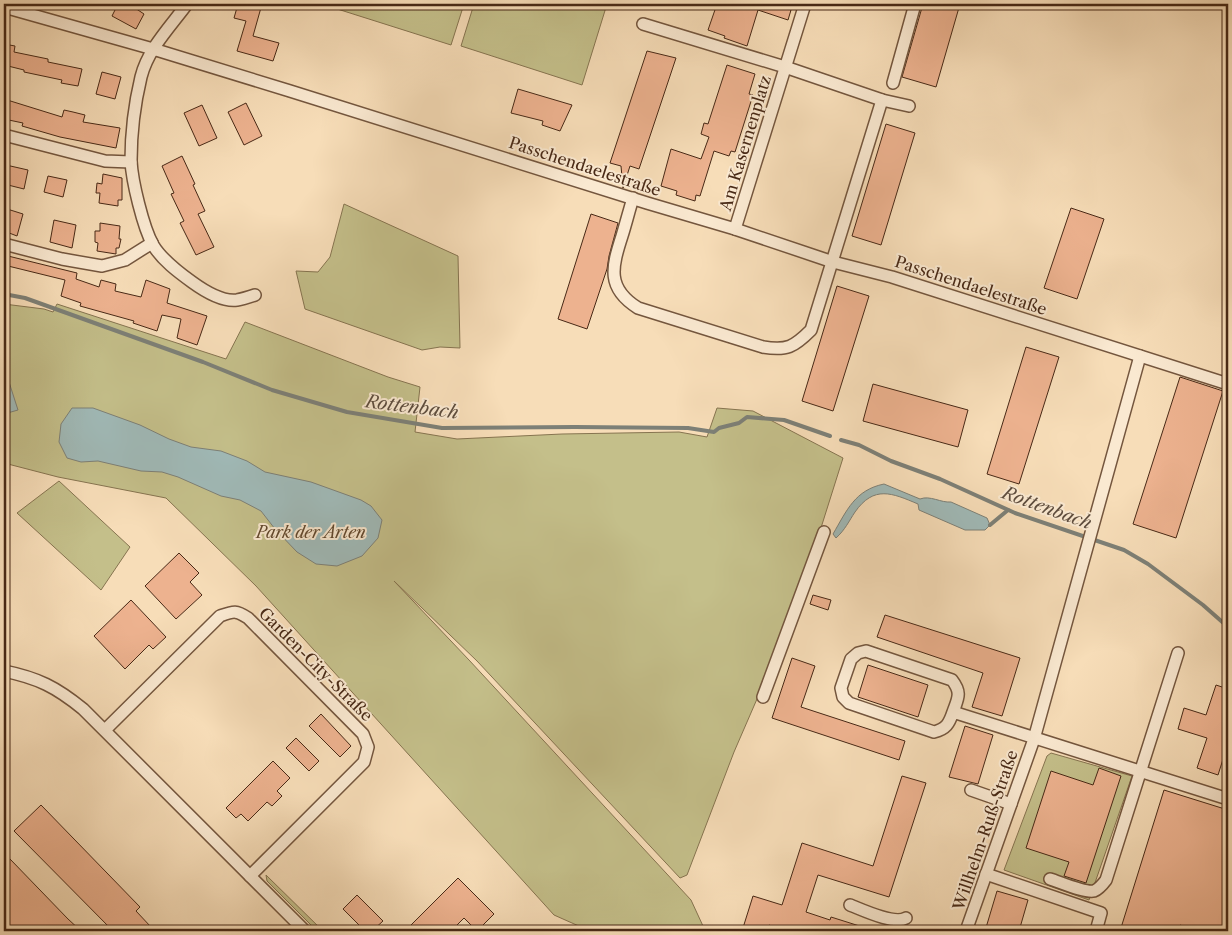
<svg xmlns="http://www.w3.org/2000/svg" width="1232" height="935" font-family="'Libre Caslon Text',serif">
  <rect width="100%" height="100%" fill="#f7ddb8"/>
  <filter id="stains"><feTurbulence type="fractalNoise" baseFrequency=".004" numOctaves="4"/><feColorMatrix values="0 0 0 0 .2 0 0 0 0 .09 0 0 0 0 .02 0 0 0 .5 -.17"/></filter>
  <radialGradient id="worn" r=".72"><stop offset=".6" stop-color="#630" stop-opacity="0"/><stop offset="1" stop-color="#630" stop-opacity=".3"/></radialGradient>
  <g fill="#c4bf8a" stroke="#867450">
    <path d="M332,4H464L451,45L331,7Z"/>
    <path d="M474,4H607L582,85L461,46Z"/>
    <path d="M344,204L458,256L460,348L440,347L422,350L305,309L296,271L318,272L330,257Z"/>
    <path d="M4,304L44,309L53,312L57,304L226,359L245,322L388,377L420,387L415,432L457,439L562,434L679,432L707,437L717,408L753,411L843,458L820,531L770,669L734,752L687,875L680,878L477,661L394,581L469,660L691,900L703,926L699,931H590L554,915L256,586L166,498L58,477L4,463Z"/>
    <path d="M59,481L130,547L101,590L17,513Z"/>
    <path d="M1051,753L1132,776L1089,900L1004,870L1047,756Z"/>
    <path d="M266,875L323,931H317L267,881Z"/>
  </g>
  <g fill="#a0bab8" stroke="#7d8077">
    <path d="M4,374L9,382L18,410L4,414Z"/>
    <path d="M72,408H93L140,425L169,439L191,447L221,451L247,461L265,472L311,482L361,500L371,506L382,520L378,538L362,556L337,566L316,564L297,552L275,529L261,511L240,500L221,496L178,477L162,472L141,471L98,461L81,462L67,458L59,442L61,424Z"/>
    <path d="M884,484L920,499C930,495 941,503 951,502L987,518L990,525L985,530H965L919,510L918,504C892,493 874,485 855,512C849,521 845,530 836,538L833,534C847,510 855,490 884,484Z"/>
  </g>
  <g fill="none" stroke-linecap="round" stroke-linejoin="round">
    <g stroke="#7d8077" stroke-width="4">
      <path d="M4,294L25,298L203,362L272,390L347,412L442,428L575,427L688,428L714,432L719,428L739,423L747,417L784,420L830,436"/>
      <path d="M841,440L859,445L891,461L940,479L1015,513L1124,550L1148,564L1203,605L1228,627"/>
      <path d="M990,525L1008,510"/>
    </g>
  </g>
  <g fill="#edb28f" stroke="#482916">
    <path d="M118,4H137L135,8L144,14L136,29L112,16Z"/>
    <path d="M238,4H262L253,36L279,43L273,61L237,51L246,21L234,18Z"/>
    <path d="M717,4H774L791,10L788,20L758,10L747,46L724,38L725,36L708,30Z"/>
    <path d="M923,4H960L936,87L902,77Z"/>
    <path d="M4,44L15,46L14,52L48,59V62L82,69L78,86L61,83L62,80L24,72V70L4,65Z"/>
    <path d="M647,51L676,58L639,169L630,166L623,188L621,166L610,163Z"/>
    <path d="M727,65L755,74L749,94L753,95L735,152L731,151L729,156L714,151L700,196L696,195L695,201L676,195L677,191L661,186L671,149L701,159L709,137L701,134L704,123L708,124Z"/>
    <path d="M102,72L121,77L115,99L96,94Z"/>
    <path d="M518,89L572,105L560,131L542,125L543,121L511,113Z"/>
    <path d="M4,99L62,117L64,110L73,112L85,115L83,122L120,128L116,148L60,137L22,126L23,123L4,119Z"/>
    <path d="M246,103L262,136L244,145L228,112Z"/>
    <path d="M202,105L217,138L199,146L184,113Z"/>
    <path d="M886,124L915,133L881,245L852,236Z"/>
    <path d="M182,156L195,184L193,185L205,211L198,214L214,247L196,255L180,223L184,221L171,194L174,193L162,166Z"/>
    <path d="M6,165L28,170L24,189L4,184Z"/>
    <path d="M103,174L122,178V200H118V206L99,203L100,193H96L97,183L102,184Z"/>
    <path d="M48,176L67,180L63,197L44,192Z"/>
    <path d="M4,208L23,214L17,236L4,231Z"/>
    <path d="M1071,208L1104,219L1077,299L1044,288Z"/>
    <path d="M591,214L618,223L609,256L607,269L587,329L558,319Z"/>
    <path d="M54,220L76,225L72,248L50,242Z"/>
    <path d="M100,223L120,226L119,239H121L119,248H116V254L97,251L98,243L95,242V231H100Z"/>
    <path d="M4,255L77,273L76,279L99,287L101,280L116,284L115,291L141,297L146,280L170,289L167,303L207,316L197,345L177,338L181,319L162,315L157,331L133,323L134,321L80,306L81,303L61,296L65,280L4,265Z"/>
    <path d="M837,286L869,296L833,411L802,401Z"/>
    <path d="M1026,347L1059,357L1019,484L987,474Z"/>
    <path d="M1180,377L1223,391L1176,538L1133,524Z"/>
    <path d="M873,384L968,410L958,447L863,421Z"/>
    <path d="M179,553L199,573L190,582L202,595L176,619L145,586Z"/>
    <path d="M813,595L831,600L828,610L810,604Z"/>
    <path d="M131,600L166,637L153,649L149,645L125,669L94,636Z"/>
    <path d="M885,615L1020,658L1002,716L972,707L983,673L877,637Z"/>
    <path d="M792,658L815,666L801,707L905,741L899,760L772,718Z"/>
    <path d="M868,665L928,685L918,717L858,697Z"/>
    <path d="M1216,685L1228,689V754L1225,753L1218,775L1197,768L1207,738L1178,729L1184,708L1206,715Z"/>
    <path d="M321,714L351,746L340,757L309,726Z"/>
    <path d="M965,726L993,735L978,784L949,777Z"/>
    <path d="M296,738L319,761L309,771L286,748Z"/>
    <path d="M273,761L290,778L277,791L282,796L272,806L267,802L248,821L241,814L236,818L226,808Z"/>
    <path d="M1099,768L1121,776L1086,883L1064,876L1069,862L1026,848L1051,771L1093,785Z"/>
    <path d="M902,776L926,783L889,897L818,875L806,912L830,920L831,917L869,929V931H785L769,925L767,931H742L753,896L782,905L802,843L873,866Z"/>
    <path d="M1164,790L1228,810V931H1200L1180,925L1178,931H1120Z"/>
    <path d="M41,805L140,907L136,911L151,927L146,931H113L14,831Z"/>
    <path d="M10,859L68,919L81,931H12L4,923V865Z"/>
    <path d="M458,878L494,914L477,931L464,918L451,931H405Z"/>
    <path d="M997,891L1028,900L1019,931H985Z"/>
    <path d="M357,895L383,921L372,931H365L343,909Z"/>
  </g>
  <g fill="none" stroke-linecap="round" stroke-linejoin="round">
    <defs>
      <g id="minor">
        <path d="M187,4C170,27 148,49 141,77C135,102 131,135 131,161C132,181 143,227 153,245C162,260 178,272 192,282C203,290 222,302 237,300C243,299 249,297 255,295"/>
        <path d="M4,7L153,49L290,91L647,203L735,229L833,262L892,277L1228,384"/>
        <path d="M643,24L785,67L882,100L909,106"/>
        <path d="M893,83L915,4"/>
        <path d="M4,135L105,161L131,162"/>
        <path d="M633,198C629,211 626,223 622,236C612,267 606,288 638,308L763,347C787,351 794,347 811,330L882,100"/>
        <path d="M735,229L805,4"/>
        <path d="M4,244L62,259L102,266L125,260L152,243"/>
        <path d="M4,671C38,678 56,687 83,709L305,931"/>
        <path d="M763,697L824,532"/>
        <path d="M953,712C958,698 962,693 952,680L866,651L858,653L851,659L841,688L843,697L849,703L934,732C946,729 949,724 953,712L1228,799"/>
        <path d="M105,730L220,616C234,611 236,610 248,618L363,734L368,747L364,762L250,876"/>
        <path d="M971,790L1011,804"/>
        <path d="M986,874L1101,913L1096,931"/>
        <path d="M1050,879C1060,882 1085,893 1094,891C1099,889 1103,884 1106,880L1178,653"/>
        <path d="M850,905C863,910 894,925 906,918"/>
        <path d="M966,931L1034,739L1140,356"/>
      </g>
    </defs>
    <use href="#minor" stroke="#74563e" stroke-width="14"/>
    <use href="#minor" stroke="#fae9d1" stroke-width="11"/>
  </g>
  <g text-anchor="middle" stroke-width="4" stroke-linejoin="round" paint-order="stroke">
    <g font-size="16" fill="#482916" stroke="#fae9d1">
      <text transform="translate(745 143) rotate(-73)" y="6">Am Kasernenplatz</text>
      <text transform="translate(585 166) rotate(18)" y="6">Passchendaelestraße</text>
      <text transform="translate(971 285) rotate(18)" y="6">Passchendaelestraße</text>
      <text transform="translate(316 664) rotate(45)" y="6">Garden-City-Straße</text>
      <text transform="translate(985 830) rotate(-71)" y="6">Willhelm-Ruß-Straße</text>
    </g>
    <g font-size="16" font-style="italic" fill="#61472d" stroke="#fae9d1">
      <text x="311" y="538">Park der Arten</text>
    </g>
    <g font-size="18" font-style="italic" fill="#5e4d3e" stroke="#fae9d1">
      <text transform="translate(412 407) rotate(7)" y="6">Rottenbach</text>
      <text transform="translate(1047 508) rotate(20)" y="6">Rottenbach</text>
    </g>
  </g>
  <rect width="1232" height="935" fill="none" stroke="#f7ddb8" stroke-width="20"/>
  <rect x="5" y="5" width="1222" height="925" fill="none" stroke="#482916" stroke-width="2.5"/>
  <rect x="10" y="10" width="1212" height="915" fill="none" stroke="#482916"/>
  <rect width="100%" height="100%" filter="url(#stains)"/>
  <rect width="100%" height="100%" fill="url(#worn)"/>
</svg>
